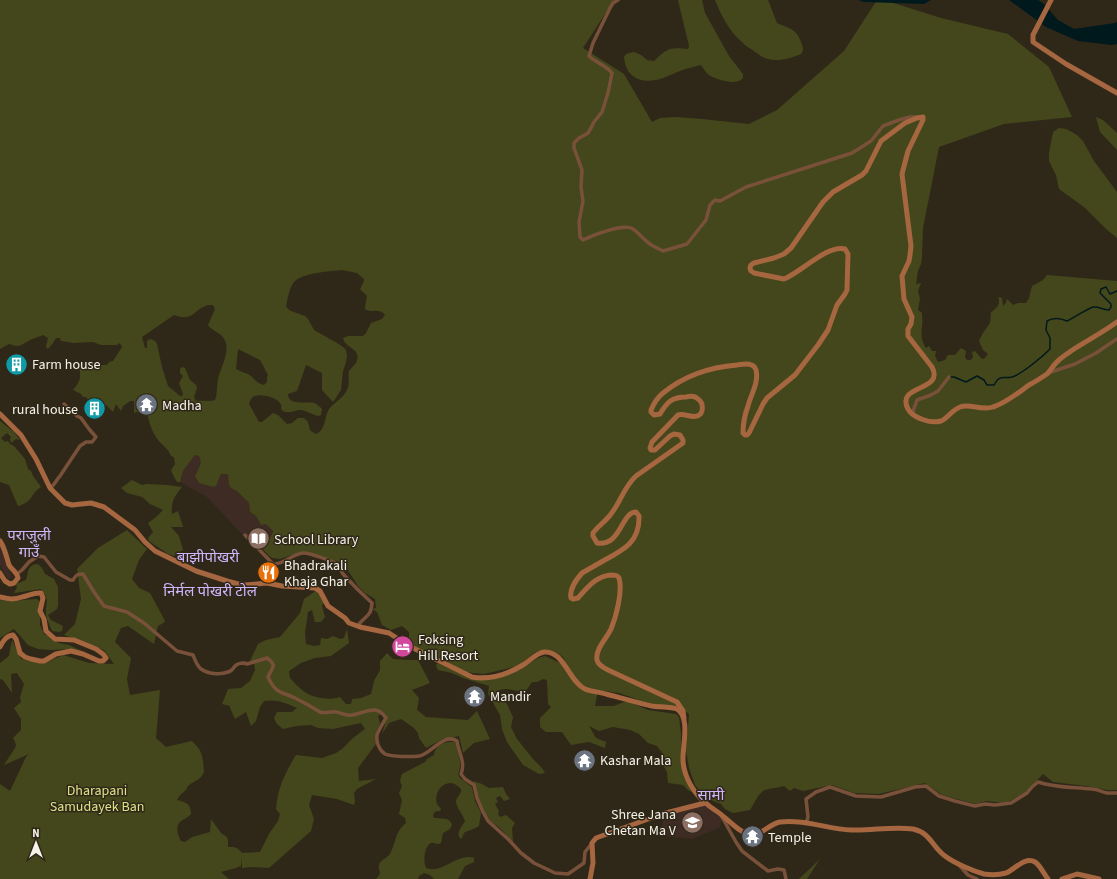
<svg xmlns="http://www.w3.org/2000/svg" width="1117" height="879" font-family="'Source Sans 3','Noto Sans Devanagari',sans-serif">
  <rect width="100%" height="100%" fill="#2f2819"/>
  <g fill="#3d2b24">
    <path d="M195,455L199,456L201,459L199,469L196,474L203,484L213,487L216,486L221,474H228L231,488L237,491L249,503L250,512L256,516L259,522L262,525L266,524L273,531L271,537L266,542L259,543V545L254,547L207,497L180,482L183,471Z"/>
    <path d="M0,545L5,553L4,559L12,577L8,579L0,565Z"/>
    <path d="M699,802L719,815L722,819L719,828L692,839L661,836L660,826L663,825L662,816Z"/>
  </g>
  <g fill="#44471b" fill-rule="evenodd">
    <path d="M0,0H614L583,48L624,74L652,122L660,118L675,117L702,119L749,124L777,110L844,51L877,0H884L941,18L1008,34L1049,67L1072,117L1004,124L939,147L923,228L922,256L921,264L918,271L916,284L921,283L918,291L920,299L918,310L922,313C922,318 923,322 922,326C921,336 921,339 926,348L929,346L932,351H936L935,356L938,362L945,360L948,355H955L961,348L966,351L965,357L967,360H971L973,357L972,352L975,351L982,359L985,358L988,354L983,350L979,341L983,333L990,323L991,312C997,308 1001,304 998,297L1002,298L1003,306L1006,303L1007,299L1013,305L1018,303H1026L1029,298L1032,286L1043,280L1047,275L1117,281V790H1108L1086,786L1053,782L1043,774L1025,793L1006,803L986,801L976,804L942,795L925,783L879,794L854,793L832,785L803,791L794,788L790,791L784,786C778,788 772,788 765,790C758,793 754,804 750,810L733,813L725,809L721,804L713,801L699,790L695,785L689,768L686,751L689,714L683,710L645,702L619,693L598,690L595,706H614L624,702H629L648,710L676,714L679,717L681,734V761L685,779L694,792L689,791L683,785L668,783L667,772L662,763L663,754L657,746L648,743L639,734L630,730L613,727L599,731L589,726L596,738L606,742L605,748L589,742L571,745L562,732H546L540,727V718L551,707L548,704L547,680L543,679L537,682H532L526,691C515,693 506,685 496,692V693L507,704L513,717L511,727L517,739L533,759L542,768L545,773L539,774L523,765L507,742L502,729L500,715L488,694L489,686L463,678L452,673L438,670L436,666L437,663L470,678L504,676L521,669L531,662L538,658L545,656L562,664L565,662L563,657L554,651L549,650L539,651L534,653L520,665L514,667L484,674L472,673L463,671L449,664L444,659L421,650L412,644L409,639V632L402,626L391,630L382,625L377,612L372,609L376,608L375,599L365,593L358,586L344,564L333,560L318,555L295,554L280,559L272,558L269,556L259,545V543C267,542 271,539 273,531L266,524L261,525L256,516L250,512L249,503L237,491L231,488L229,485L228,474H221L216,486L213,487L199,483L195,476C198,469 203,463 199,456L195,455L183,471L180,482H177L174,477L171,470L175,464L174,457L171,456C167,447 165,448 159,441C152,433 149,422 147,412L140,411L134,413V401H130L123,406L121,411L116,404L113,412L106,405L98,404L91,400L89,401L86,397H83L81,394L73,390C81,381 81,377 79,366L85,365H107L109,362L113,361L122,347L120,343L117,345H101L93,342L73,343L61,341L60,338H56L53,343L48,349L46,347L48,338L43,335C39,337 34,338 30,340C21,345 20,348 9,344L0,349ZM342,270L357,273L364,279V281L360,289L367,296L365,307V309C372,314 379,307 385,315L382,319L371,323L366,333L363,336H348L343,338C345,349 363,348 356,363C354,366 351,368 349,371C348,377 350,383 347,390C343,399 332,403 328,411C324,419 326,428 317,434L314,433L310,430L308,422L304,418H298L292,423L287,424L278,415L273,413L262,422H259L249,404C250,401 250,400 252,398C257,392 276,397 280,403C282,405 281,407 281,409C287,416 295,409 302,410C307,411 313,415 318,416L321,415L322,409C320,407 317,404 314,403C306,401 288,406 288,394L297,391L306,365L322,373V390L333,402L341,390L343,371L346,362L347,356L346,350L343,347L337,343L314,330L308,319L305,316L291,311L288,309L286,306C288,298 289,288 294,282C301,273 331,271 342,270ZM208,305H213L215,309L208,325C211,330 218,332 222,336C233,348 221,366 218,379C217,385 217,391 216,397L215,400C209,402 202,400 196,401L194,397L197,388L196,385L190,380L185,368L182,367L180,369V373L183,376L179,383L183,394L182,396H180L168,386L162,367L157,344L155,341L150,339L147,341V348H145L142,337L174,315C195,322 192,310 208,305ZM238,349L260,360L268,375L267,377V382L264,385C258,384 255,380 251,376C247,373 241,372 236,369Z"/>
    <path d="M678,0H702L705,13L729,56L743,74V78C737,86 717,80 709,75C706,73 704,69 701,65C694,67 687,68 680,71C674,73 669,76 663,78C643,85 626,79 624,57L626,54L634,52L641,55L647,60L654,61C667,48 670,47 688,49L689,46Z"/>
    <path d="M715,0H768L777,23C788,28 797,29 801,42C803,47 804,50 801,54C791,58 779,62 768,59C763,58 758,54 754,51C750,48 745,46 742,42C729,31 721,15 715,0Z"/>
    <path d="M1096,117L1103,120L1117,133V150L1100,132Z"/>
    <path d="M1059,128L1066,129L1072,132L1078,136L1083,141L1094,161L1117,192V238L1105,228L1084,207L1059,189L1056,175L1049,161V153L1053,132Z"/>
    <path d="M0,421L14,432L20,440L16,439L11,443L10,439L11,437L7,433L1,438L5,442L8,441L10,444L14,446L25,459L28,469L31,471L33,476L41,487C30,494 33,502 18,506L9,485L0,482Z"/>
    <path d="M132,480L142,485L147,484L167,485L182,487C174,497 171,501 172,514L178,511L183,527H171L179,536L183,550L174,556L168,554L149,541L148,538L153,532L148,523L155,518L163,510L150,504L142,497L127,493L121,488Z"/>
    <path d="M127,530L147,549L139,560L132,579L139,588L150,593L164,619L165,622L158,626L154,644L128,626L121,628L115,642L131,658L127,679L130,695L160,690L156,738L166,747L192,741C203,751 203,758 204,772C203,774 201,777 200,778C194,783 188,783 186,790L180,795L177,800C186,802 191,804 191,814C188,818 183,819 180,822C175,827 178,836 181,841L185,842L192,837L210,832L211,819L221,833L227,837L228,841V847C235,847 237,847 242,853L260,852L269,834L278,821L280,814L276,809C278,786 285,774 296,755L322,758L336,753L342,749L353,738L365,729L361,723L333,729L318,728L311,725L296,726L283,729L277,724L274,718L277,712H292L297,708C286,703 276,699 264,701L260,707L256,721L251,726L246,712L235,719L230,708V706L222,704L228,689L241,688L250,681L255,670L254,663L250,661L258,644L266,640L280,637L300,613L304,599L317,590L324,603L322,606L325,617L321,622H315L312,610L308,612L305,633L306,644L314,646L320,645L321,638L327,639L333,636L340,639L344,638L347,629L349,643L331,656L315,658L301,663L289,671L290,678C294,682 297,686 301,689C311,698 328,701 340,697L346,704H351L352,699L361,698L371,694L374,681L380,670V661L387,653L393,659L408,660H418L430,683L412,690L419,698L417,710L426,717L468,720L477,711L490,739L474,743L463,753L459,736L443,739L426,748L419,738L418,733L414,728L401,719L389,723L382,734L387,718L384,713L378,716L380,723L376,733V744L358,768L359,781L376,779L357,789L354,793L355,801L354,805L337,799L312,795L309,805L314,819L311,831L269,868L252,867L242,868V857L241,866L236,868L221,872L229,879H0V784L10,791L26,757L29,754L4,765C6,761 16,748 16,745C16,744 14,739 13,738L21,730V719L14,708L21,702L20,697L24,684L17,673L11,674L12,693L3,680L0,679V663L9,656L12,640L21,659L45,663L63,655L89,663L114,664L104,650L64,635L75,624L81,599L77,569L98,548Z"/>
    <path d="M38,564L42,568L45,574L54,579L58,587V605L57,609L48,615L51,620L63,626L62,631L59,632L52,631C50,625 46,619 46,613C46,601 50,600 41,589L14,593L17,587L16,584L26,580C29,571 27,565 38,564Z"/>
    <path d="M37,599L40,602V625L44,634L51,637L59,643L69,645L84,652L70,649L52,650L38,649L28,645L14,629L0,638V600L9,601Z"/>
    <path d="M449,742H455C458,754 463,763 458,774L460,778L472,787L475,801L481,813L479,826C475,829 466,831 464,833C463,835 463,837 461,839L460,838C456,832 462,827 465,821C463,814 456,808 456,801C457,796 462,794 461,789C457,785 452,781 446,784C439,786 434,797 437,804C438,806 440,807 441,809L440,811C435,811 434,812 433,816L434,818H436C443,819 450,817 452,825L450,829L443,833L441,843L438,844C436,844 433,842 431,843C424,846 423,862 426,868C441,875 458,852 474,858V862L465,866L458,879H434L430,875L424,873L419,876L418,879H376L380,874C380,870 378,868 379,865C380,860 387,858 390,854C397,841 394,833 406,823L405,818L399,814L402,800L399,793L402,786L400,781L402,774L425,762L427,759L434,755C435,747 441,743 449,742Z"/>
    <path d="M473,781L482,784L489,788L503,787L506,794L510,799L504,801L500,796L496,798L498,802L495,804L499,811L498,814L500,817L506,815L515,823L512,828L513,842L499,827L491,822L486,815L481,805Z"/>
    <path d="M820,859L807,879H799Z"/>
  </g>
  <g fill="#00191d">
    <path d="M858,0H931L924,4L864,2Z"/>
    <path d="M1009,0H1038L1044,4L1058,20L1074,29L1115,23L1117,22V44L1112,45L1078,41L1046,27Z"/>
  </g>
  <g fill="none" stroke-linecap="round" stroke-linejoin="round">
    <path stroke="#00191d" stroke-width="1.5" d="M949,377H954L966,382L977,376L984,380L987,385H994C1000,374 1003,379 1012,377C1022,374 1043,356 1050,349V338L1046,330L1047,321C1054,317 1060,318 1067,321C1073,318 1089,308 1093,307C1099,306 1102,310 1109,310L1111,307V304L1100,293L1101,289L1106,287L1110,294L1117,291"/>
    <g stroke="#79513a" stroke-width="3.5">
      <path d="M618,0L613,3L610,8L593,43L589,56C596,63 606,65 612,73L608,93L602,112L594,122L591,128L588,133L583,136L579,138L574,143V148L582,170L581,187L583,201L579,222L580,237L583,240C593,235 624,223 633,229C639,233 644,240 650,244C654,247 659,249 663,251L687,244L706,220L710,205L715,200L720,201L746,187L852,153L871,141L883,126L899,120L910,117H916"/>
      <path d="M1048,373L1075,364L1096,353L1117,339"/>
      <path d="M912,414L917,400L931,395L938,391L949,377"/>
      <path d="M50,488C55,485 56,480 60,476L80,446L86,442H92L96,437L89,429L81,418L77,416L64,404"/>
      <path d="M245,535L273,564C284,565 293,553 304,553C309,553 333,561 337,564C340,566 341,571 343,574C352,584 362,594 372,603C371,616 367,615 359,624L360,627"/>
      <path d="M17,574L22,570L29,562L38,556L44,557L56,572L70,580H73C76,575 77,574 83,574L94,592L104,606L127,612L144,623L177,651L193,655C195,660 197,666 201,669C208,674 220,675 228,672C232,671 233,669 235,666C237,664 241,663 244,663L247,664L267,658C278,666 272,667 268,677C276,694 280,691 295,698C303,702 312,707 320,712C326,714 331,711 336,712C342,713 345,716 352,715C366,713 376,703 386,718C383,723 379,729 377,735C376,742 379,750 385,754C392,757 412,757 419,756C431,754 444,732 457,741C458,752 466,762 461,774L465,779L474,785L477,798L483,812L488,821L508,839L521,853L534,863L555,873L568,874L584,863L585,852L592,843"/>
      <path d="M722,817L736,842L742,851L768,871L778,869L784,870L786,879"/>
      <path d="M806,823L808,817L806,799L816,792L830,787L856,796L881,797L915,787L926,786L939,796L955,801L975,806L985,804L995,805L1011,803L1027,793L1032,787L1038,782C1056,788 1074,787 1092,789C1097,789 1102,792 1107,793C1110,793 1114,793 1117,793"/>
      <path d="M959,865L968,875L977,879"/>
    </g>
    <g stroke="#a56640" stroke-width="5">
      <path d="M1051,0L1033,35V42L1066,64L1117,93"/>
      <path d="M0,414L21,435L36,459L50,488L65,503L72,505L91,503L104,507L135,530L145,542L155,551L196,571L227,581L238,584L246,585L267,583L282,586L315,588L320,591L328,606L345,618L349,623L360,627L389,633L409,646L472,677C489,680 508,674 523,665C530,661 536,653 544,652C564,650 569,682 585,689C592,692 600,692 606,694C622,698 637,703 652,706C658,707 672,707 677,709C691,717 682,748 683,761C684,777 694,794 707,804C712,809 719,812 724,817C732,823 740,833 751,835C761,836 769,824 780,822C804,819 828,829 851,830C871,831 892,826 913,829C931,833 932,847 945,856C954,863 973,871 984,874C991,875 999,875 1006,873C1014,870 1025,856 1035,862C1040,865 1044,874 1048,879"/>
      <path d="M0,541C5,548 6,556 9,565C12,570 17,572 18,578L14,583L10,584L5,581L0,573"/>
      <path d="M0,597C8,599 14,600 22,597C29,596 34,592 41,593L43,598L40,611L44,619L46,631L55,639L74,640L96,649L103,654L106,658L103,661H99L83,654L71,651L56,654L44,661H40L31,659L25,657L20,653L16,639L13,635C6,636 3,641 0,647"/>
      <path d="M684,718L683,711L677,702L608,670C604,668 598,665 597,660C595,649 607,638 611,629C616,617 623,591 619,578C617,575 615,575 611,575C596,576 587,588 578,598L573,599L571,598C569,589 576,580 582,573C589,569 596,565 603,561C624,550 640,542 639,516L636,512C621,512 621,547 597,543L593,536V533C598,526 606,521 611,514C621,501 624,487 636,476L683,443V440L680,435L674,434L670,436L655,450H651L650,448L652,442L678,415C685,413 690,418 697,416C704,414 704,403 698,399C695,396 690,396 686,397C672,397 667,402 660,414L654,415L651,412V410C654,403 658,397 663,393C684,376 711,367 737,365C744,364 754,362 756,370C759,383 751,394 748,406C745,414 743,424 743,433L745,435H747L749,433L763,404L767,398L795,375L818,345L828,330L837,305L845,294L847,290L848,254L845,249C828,244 800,273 784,279L754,273L751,271C749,267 750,265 754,263L774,258L784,254L791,248L823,202L833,192L862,175L866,171L881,141L905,123L917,118L923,117V120L908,151L902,174L911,246L910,255L909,261L902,276L904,299L912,317L911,324L908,329V336L932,367C945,392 895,384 908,409C913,418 931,424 941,421C948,418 952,410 960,407C970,403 981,411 993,407C1006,403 1018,393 1029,385C1035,382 1041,378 1047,374C1051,370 1054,364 1059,360C1062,357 1067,354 1071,351C1086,341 1102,333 1117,322"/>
      <path d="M590,879L593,863L592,843L596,838L662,814L705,803"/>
      <path d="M1062,879L1077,874L1099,879"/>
    </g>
  </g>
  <defs>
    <symbol id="building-disc" viewBox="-11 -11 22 22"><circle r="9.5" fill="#0f9aa8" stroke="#2f2819"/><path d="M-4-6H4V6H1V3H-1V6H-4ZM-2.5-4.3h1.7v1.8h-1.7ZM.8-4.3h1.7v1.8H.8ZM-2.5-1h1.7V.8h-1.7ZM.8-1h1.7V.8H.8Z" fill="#fff"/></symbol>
    <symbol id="temple-disc" viewBox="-11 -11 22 22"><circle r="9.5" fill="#6b7280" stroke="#2f2819"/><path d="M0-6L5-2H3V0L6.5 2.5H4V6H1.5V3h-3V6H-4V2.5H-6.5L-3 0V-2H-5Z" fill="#fff"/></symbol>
    <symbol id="library-disc" viewBox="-11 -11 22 22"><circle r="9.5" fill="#8d6e63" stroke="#2f2819"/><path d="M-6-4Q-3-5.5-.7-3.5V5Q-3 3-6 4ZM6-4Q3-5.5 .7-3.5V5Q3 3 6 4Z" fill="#fff"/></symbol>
    <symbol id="restaurant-disc" viewBox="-11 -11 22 22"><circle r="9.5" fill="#e8710a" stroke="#2f2819"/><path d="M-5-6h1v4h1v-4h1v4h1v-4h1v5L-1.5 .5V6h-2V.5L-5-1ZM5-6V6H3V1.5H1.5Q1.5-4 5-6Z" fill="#fff"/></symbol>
    <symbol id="hotel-disc" viewBox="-11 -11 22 22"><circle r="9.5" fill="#d1479c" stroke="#2f2819"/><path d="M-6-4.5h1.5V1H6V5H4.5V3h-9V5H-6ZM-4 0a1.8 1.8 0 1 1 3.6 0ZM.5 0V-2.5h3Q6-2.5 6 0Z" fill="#fff"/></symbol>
    <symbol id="school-disc" viewBox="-11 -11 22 22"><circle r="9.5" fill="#8d6e63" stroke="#2f2819"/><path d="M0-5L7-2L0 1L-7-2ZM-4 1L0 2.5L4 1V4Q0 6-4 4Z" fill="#fff"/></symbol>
  </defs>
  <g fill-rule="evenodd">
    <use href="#building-disc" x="4" y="352" width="25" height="25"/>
    <use href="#temple-disc" x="134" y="392" width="25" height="25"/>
    <use href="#building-disc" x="82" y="396" width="25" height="25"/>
    <use href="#library-disc" x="246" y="526" width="25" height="25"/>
    <use href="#restaurant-disc" x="256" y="560" width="25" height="25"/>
    <use href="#hotel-disc" x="390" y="634" width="25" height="25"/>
    <use href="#temple-disc" x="462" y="684" width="25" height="25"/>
    <use href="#temple-disc" x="572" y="748" width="25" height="25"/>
    <use href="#school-disc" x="680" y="810" width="25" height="25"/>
    <use href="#temple-disc" x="740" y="824" width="25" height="25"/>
  </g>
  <g text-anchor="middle" stroke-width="3" stroke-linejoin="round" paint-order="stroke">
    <g font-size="14" fill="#f6f2e8" stroke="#2f2819" text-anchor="start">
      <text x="32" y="369">Farm house</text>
      <text x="162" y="410">Madha</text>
      <text x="78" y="414" text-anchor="end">rural house</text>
      <text x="274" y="544">School Library</text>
      <text x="284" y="570">Bhadrakali<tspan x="284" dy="16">Khaja Ghar</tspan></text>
      <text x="418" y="644">Foksing<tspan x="418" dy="16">Hill Resort</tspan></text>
      <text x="490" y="701">Mandir</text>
      <text x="600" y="765">Kashar Mala</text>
      <text x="676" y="819" text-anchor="end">Shree Jana<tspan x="676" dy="16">Chetan Ma V</tspan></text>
      <text x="768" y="842">Temple</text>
    </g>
    <g font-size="14" fill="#dce288" stroke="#2f2819">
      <text x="97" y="795">Dharapani<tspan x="97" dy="16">Samudayek Ban</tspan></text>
    </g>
    <g font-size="15" fill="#d1b5fb" stroke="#2f2819">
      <text x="29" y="540">पराजुली<tspan x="29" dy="17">गाउँ</tspan></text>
      <text x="208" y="562">बाझीपोखरी</text>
      <text x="210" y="596">निर्मल पोखरी टोल</text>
      <text x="711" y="800">सामी</text>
    </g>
  </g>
  <g transform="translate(36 843)" stroke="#2f2819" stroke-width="3" paint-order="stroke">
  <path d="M0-3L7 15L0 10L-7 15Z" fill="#f6f2e8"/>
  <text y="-6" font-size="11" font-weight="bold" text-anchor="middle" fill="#f6f2e8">N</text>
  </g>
</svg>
